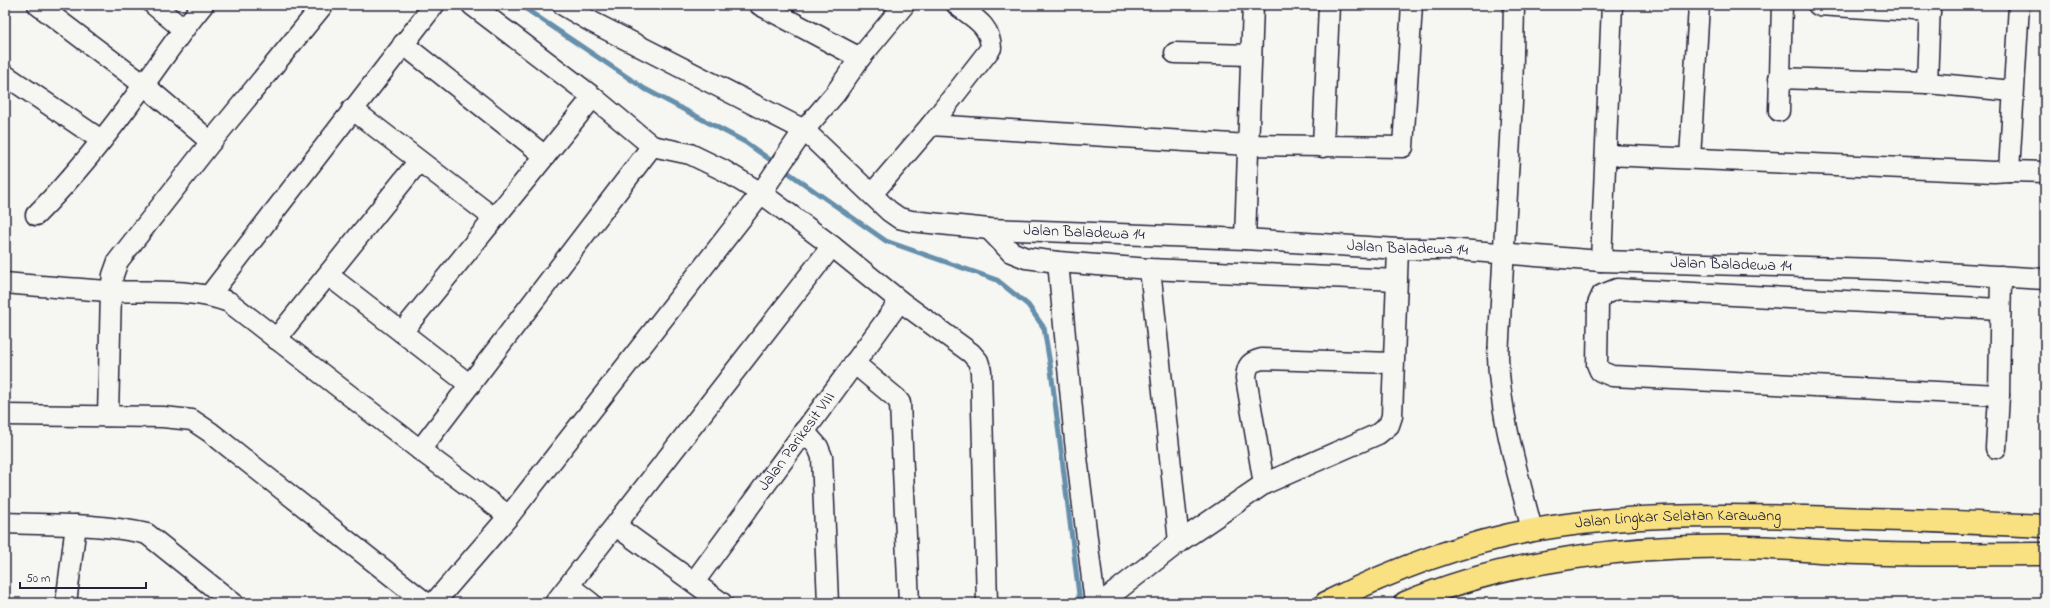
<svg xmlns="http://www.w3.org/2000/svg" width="2050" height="608" font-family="'Indie Flower',sans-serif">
<rect width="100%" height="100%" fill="#f6f6f2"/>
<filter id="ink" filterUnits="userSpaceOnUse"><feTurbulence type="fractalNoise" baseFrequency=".025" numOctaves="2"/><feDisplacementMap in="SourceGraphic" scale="8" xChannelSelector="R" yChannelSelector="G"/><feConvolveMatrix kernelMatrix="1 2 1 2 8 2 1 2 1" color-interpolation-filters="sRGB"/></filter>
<g filter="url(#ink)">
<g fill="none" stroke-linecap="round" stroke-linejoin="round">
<!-- stream -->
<g stroke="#668fab" stroke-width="5">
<polyline points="520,5 645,89 745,142 776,164"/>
<polyline points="783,169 886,241 997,280 1028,305 1044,328 1051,370 1080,603"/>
</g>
<!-- minor casing -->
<g stroke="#22223b" stroke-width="23">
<g id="minor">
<polyline points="38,5 144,85 211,142"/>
<polyline points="154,5 183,29"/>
<polyline points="472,5 593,97 652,146 690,154 723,170 761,193 832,246 900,301 971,353 978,361 981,371 987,603"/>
<path id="s1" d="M 563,5 L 592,22 L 804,130 L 889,211 L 899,218 L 911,221 L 989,229 L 1245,239 L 1398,249 L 1446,249 L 1601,261 L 1878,269 L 2045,279"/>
<polyline points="760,5 860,58"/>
<path d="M 1514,5 L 1512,102 L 1498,357 C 1500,416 1518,473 1532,530"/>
<polyline points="1818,5 1930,12"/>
<polyline points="403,44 545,156"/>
<polyline points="1175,53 1251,55"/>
<polyline points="5,75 101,140"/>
<polyline points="1779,78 1927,83 2013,91"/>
<polyline points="1927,83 1930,5"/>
<polyline points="352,109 494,218"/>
<polyline points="1779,111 1782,5"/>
<polyline points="931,125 1248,145 1403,147 1412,5"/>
<polyline points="1323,147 1329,5"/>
<polyline points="1607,155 1994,172 2009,171 2019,5"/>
<polyline points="1690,158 1699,5"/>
<polyline points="2009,171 2045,172"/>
<path d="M 872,194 L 931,125 L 991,48 C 990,25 974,18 957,5"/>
<path d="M 36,215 C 76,175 112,129 145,83 C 164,57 182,30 203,5"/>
<polyline points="989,229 1011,252 1026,258 1058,262 1150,269 1397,280"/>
<polyline points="1245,239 1253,5"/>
<polyline points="1601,261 1612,5"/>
<polyline points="1058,262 1075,441 1095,603"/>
<polyline points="1150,269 1179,542"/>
<polyline points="328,275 470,385"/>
<path d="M 5,283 C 40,286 76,289 111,291 C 150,293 193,288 229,302 L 420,450 L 509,516"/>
<polyline points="209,296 434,5"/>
<polyline points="402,332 593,97"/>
<polyline points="276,339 419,161"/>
<polyline points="854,363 896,398 900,403 909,603"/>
<polyline points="1999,395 1612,376 1600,371 1597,364 1598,304 1602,295 1617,289 2000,309"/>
<polyline points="5,415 163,417 192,420 210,432 426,603"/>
<polyline points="108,416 111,291 113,275 118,261 211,142 323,5"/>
<polyline points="804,431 818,447 822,457 828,603"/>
<polyline points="1996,448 1999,395 2001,276"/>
<polyline points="420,450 652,146"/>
<path d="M 1264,484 L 1246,378 C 1247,365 1250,362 1262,359 L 1393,363"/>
<path d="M 5,523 C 52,525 101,523 147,534 L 233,603"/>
<polyline points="616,526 722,603"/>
<path id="s2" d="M 694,582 L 900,301"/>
<polyline points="569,586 591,603"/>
<polyline points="66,603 76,525"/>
<polyline points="434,603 509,516 761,193 804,130 835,94 860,58 904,5"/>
<polyline points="555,603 832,246"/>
<polyline points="1101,603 1179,542 1264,484 1378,434 1389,425 1392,416 1398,249"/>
</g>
</g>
<!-- major casing -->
<g stroke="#22223b" stroke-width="25">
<g id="major">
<path id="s3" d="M 1326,603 C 1390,571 1463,543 1534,530 C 1624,514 1715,515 1806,517 C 1885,519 1965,522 2045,526"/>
<path d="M 1405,603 C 1508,559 1638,544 1749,547 C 1786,548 1823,552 1860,553 C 1921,556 1983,554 2045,554"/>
</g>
</g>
<!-- minor -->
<use href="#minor" stroke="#f6f6f2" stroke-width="20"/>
<!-- major -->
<use href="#major" stroke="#f9e181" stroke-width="22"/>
</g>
</g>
<g text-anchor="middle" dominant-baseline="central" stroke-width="3" stroke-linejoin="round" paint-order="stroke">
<!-- street labels -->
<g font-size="16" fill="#22223b" stroke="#f6f6f2">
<text stroke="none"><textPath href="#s1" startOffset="587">Jalan Baladewa 14</textPath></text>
<text stroke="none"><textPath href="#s1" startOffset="911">Jalan Baladewa 14</textPath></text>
<text stroke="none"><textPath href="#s1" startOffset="1235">Jalan Baladewa 14</textPath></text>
<text stroke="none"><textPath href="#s2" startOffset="174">Jalan Parikesit VIII</textPath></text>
<text stroke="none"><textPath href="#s3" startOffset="366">Jalan Lingkar Selatan Karawang</textPath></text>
</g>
</g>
<!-- margin -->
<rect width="2050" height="608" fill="none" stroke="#f6f6f2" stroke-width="20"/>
<rect x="10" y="10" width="2030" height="588" fill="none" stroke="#22223b" stroke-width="1.5" filter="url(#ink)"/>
<!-- scale -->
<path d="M20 582v6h126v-6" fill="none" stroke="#22223b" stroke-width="2"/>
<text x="26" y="582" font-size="12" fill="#22223b" stroke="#f6f6f2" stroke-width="3" paint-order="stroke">50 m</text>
</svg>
